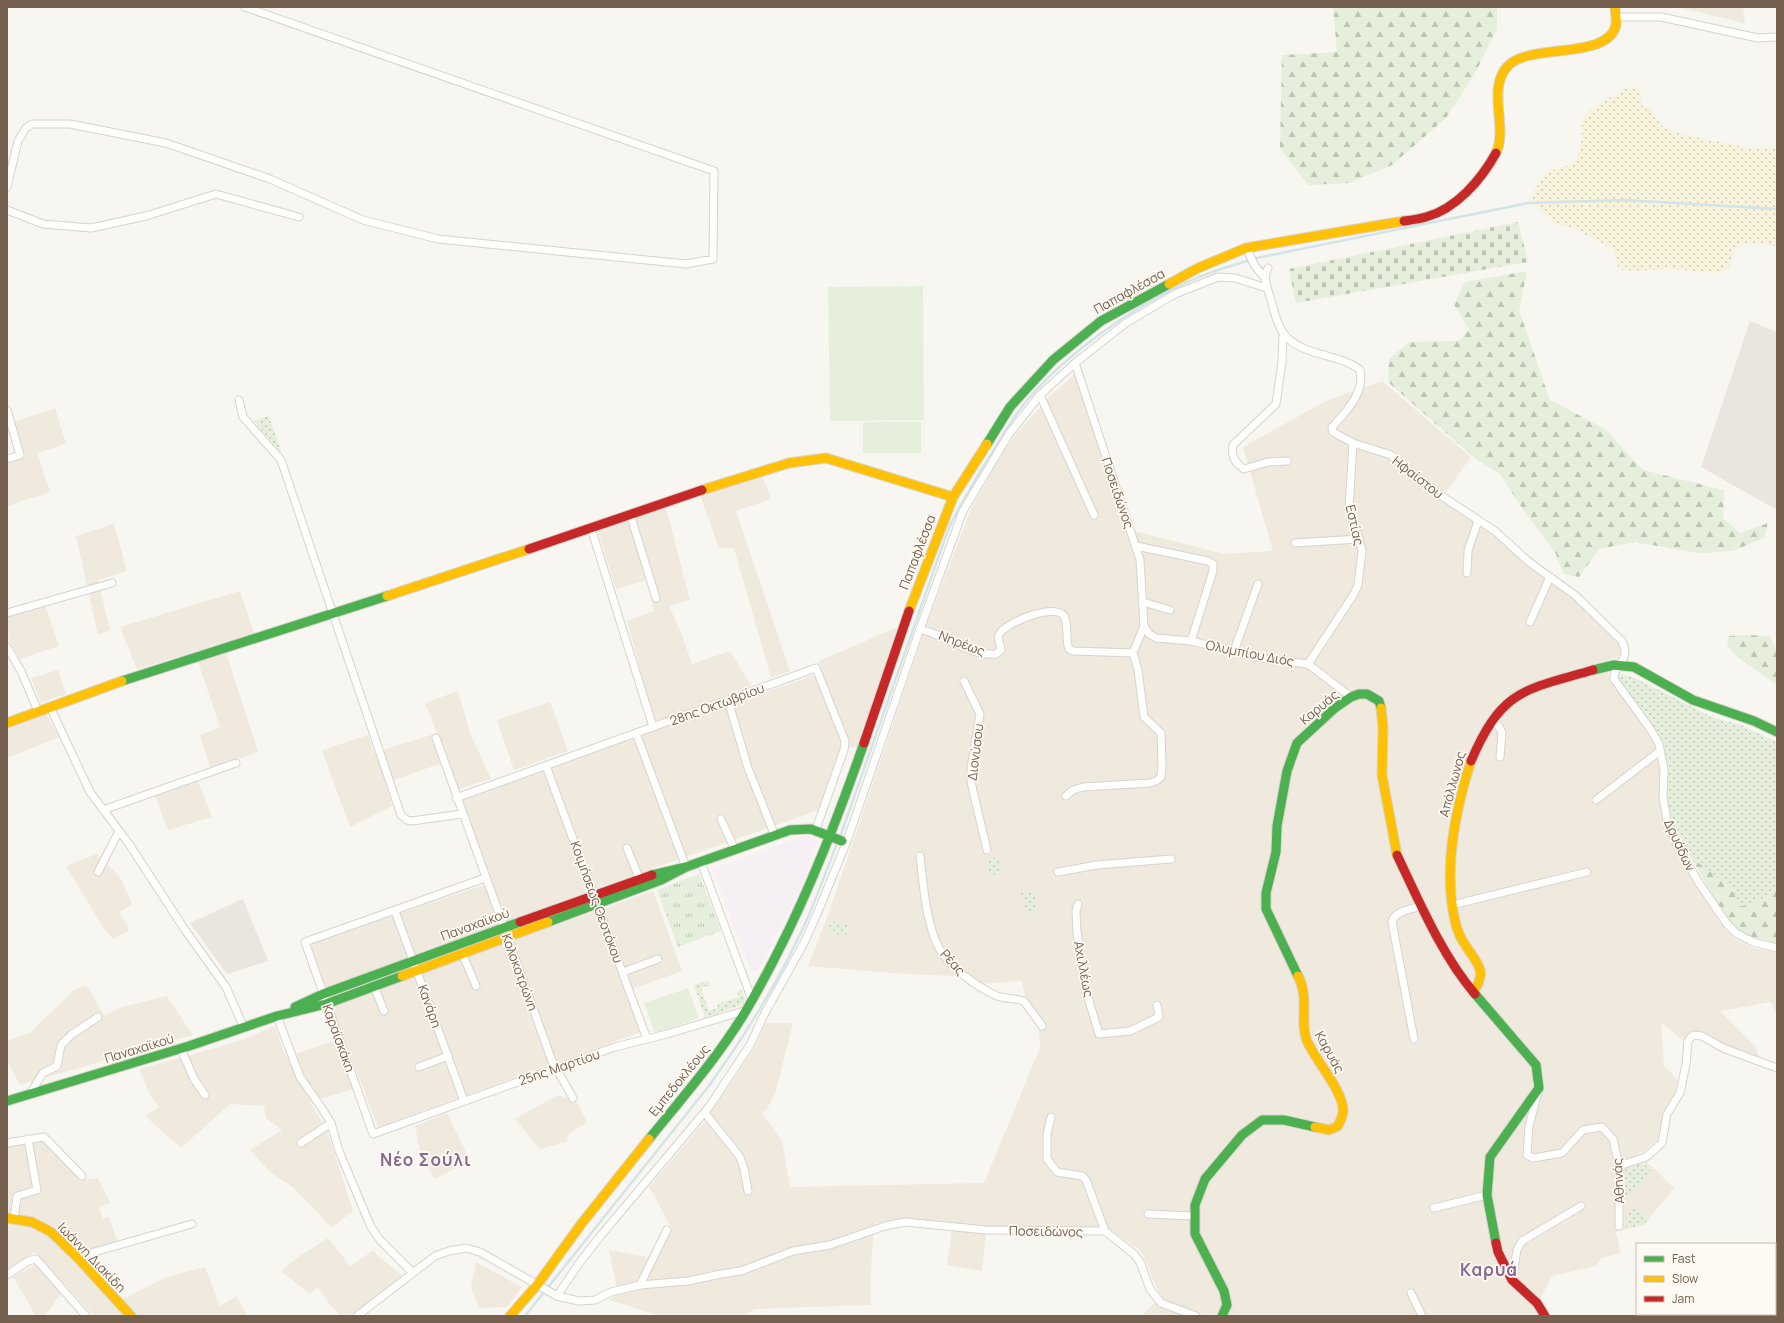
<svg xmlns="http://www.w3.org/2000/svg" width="1784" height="1323" font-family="Manrope,sans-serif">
<defs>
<pattern id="grass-dots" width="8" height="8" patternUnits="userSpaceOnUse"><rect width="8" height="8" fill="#e5efdc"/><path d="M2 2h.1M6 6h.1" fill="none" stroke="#bec5b5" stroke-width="1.8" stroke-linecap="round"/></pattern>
<pattern id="forest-firs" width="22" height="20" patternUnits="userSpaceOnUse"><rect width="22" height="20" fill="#e5efdc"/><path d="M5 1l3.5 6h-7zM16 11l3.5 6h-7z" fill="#bec5b5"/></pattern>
<pattern id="sand-dots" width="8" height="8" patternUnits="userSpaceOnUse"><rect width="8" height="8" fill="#f8f3dc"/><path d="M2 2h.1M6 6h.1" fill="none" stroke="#cdc8b5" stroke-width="1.8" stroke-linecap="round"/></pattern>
<pattern id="cemetery-stones" width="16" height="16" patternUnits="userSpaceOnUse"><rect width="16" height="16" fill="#e5efdc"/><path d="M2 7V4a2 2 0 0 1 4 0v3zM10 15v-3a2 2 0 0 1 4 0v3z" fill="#bec5b5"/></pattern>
<pattern id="park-tufts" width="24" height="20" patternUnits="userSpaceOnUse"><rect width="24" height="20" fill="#e5efdc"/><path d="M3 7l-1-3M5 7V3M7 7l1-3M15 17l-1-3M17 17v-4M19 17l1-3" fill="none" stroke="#bec5b5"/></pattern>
</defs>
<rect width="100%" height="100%" fill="#f8f6f0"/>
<!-- residential -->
<g fill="#f0e9de">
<polygon points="1679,7 1743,7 1745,23 1744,23"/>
<polygon points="1075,374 1128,532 1138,532 1224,554 1273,551 1243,447 1326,401 1382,381 1471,457 1440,500 1492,534 1530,566 1574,599 1618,643 1621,650 1621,655 1606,661 1608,673 1656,745 1661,762 1661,796 1675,849 1695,884 1726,930 1734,938 1752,948 1777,952 1777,1016 1771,1002 1720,1011 1756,1047 1759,1059 1691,1033 1683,1040 1661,1023 1664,1066 1678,1080 1674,1096 1664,1111 1658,1139 1643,1152 1638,1153 1674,1188 1644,1225 1616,1232 1621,1253 1602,1258 1596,1266 1552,1276 1536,1306 1542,1316 1142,1316 1160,1296 1141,1251 1105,1227 1005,1230 986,1233 982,1271 947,1265 953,1222 930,1220 874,1223 870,1286 871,1305 755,1309 743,1316 660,1316 609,1300 618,1294 609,1250 656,1259 671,1227 649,1187 705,1121 755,1047 766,1023 793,1023 776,1091 767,1109 762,1113 782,1141 790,1187 984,1183 1040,1048 1039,1029 1043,1025 1026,1001 1022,981 980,984 970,977 892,973 808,966 829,912 928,621 972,507 1003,451 1018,432 1050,396"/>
<polygon points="55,408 66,444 37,453 50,492 7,506 7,464 25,458 13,422"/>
<polygon points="763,477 771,499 736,511 790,671 771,678 734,548 719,548 700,495"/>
<polygon points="666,508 690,600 669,606 682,635 692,664 730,651 751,685 655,724 627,621 654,611 647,580 616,589 598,531"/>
<polygon points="114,524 127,571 98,580 110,630 98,635 76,536"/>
<polygon points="240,591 254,633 137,669 120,627"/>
<polygon points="45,605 59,646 20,659 10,643 7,632 7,617"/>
<polygon points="898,627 857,747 842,748 819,810 586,892 324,990 309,944 493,882 461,799 823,672 819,661"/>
<polygon points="226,652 258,752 210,768 200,735 220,727 198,662"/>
<polygon points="58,670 66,694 41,703 31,678"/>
<polygon points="458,691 470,733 491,779 458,789 448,761 385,783 392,806 350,827 322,750 368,735 374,753 437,733 425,703"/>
<polygon points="550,702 568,751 514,770 497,720"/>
<polygon points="46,714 59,737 7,758 7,730"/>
<polygon points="198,781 212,817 168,830 155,795"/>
<polygon points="97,854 120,877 132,904 120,912 129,930 113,939 103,927 66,866"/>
<polygon points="653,891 682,971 627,991 641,1032 378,1127 331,1005"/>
<polygon points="86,985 105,1016 119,1008 167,996 193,1035 20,1085 7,1060 7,1041 30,1033 74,990"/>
<polygon points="275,1026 286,1057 334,1041 354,1089 310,1102 327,1130 353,1211 332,1228 294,1188 270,1172 250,1150 282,1130 266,1118 264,1106 230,1104 181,1148 145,1116 159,1107 149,1093 139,1069 215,1048 244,1039"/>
<polygon points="558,1095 577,1102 587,1122 567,1136 568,1141 540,1149 515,1119"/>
<polygon points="447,1113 470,1161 434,1179 420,1150 415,1126"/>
<polygon points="44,1139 83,1180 98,1178 110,1203 99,1207 103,1219 109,1217 118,1243 83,1253 69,1240 38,1218 7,1213 7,1147"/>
<polygon points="7,1224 19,1224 31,1226 55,1238 113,1304 164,1278 205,1267 220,1306 236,1296 248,1316 94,1316 35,1252 7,1269"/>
<polygon points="328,1238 350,1266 373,1251 403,1277 353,1316 341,1316 329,1303 318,1287 310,1294 281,1271 297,1258"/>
<polygon points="476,1262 522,1287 507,1307 479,1308 471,1287"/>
<polygon points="37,1263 62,1292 45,1316 36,1316 13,1277"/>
</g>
<!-- industrial -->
<g fill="#eae5df">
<polygon points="1750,321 1777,332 1777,510 1701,467"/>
<polygon points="243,899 268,961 227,974 190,923"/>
</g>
<!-- education -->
<polygon fill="#f6eff4" points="805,835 818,840 799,892 758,971 751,971 712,869"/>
<!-- grass -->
<g fill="url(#grass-dots)">
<polygon points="269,416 282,454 254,421"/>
<path d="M 1617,672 L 1635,678 L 1712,717 L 1741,725 L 1777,742 L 1777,890 L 1750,906 L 1741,906 L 1729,887 L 1696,861 L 1694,862 C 1681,843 1669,825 1668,801 C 1666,782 1668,762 1661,744 C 1653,720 1635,700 1619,681 Z"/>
<polygon points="989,858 1001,858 1000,875 994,875 993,872 986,872"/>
<polygon points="1034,891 1038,910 1026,914 1021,892"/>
<polygon points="831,921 848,925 846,936 826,932"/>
<polygon points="708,980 710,985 701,988 709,1011 718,1008 717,1004 739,997 737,991 742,990 745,999 744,1004 705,1018 694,985"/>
<polygon points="1644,1163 1652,1172 1623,1201 1622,1171"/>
<polygon points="1634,1207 1649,1218 1644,1225 1626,1228 1625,1220"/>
</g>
<!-- forest -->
<g fill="url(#forest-firs)">
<polygon points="1333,7 1497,7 1497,29 1474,75 1446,118 1392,165 1350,183 1308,185 1280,148 1282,55 1337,52"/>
<polygon points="1527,271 1519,310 1550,400 1605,429 1643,470 1724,490 1723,518 1740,533 1768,523 1764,538 1733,551 1698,553 1634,542 1599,549 1579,577 1564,574 1555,552 1524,511 1500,474 1476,459 1388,382 1389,359 1409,342 1459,341 1469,329 1454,305 1464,282"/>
<polygon points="1745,635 1770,636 1777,651 1777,685 1736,656 1727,645 1729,636"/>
<polygon points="1696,861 1730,887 1741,906 1750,906 1777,890 1777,947 1746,938 1726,920 1694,862"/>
</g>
<!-- sand -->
<path fill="url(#sand-dots)" d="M 1623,87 L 1640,87 L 1642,106 L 1650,108 L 1662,126 L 1677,133 L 1749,148 L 1777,149 L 1777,246 L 1745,243 L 1734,252 L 1729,268 L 1717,273 L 1671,269 L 1633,271 L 1623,270 L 1618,267 L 1614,250 L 1575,229 L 1555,223 L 1529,199 L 1547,171 C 1575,165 1580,163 1582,133 C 1582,129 1581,122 1584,118 C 1592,105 1609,99 1621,91 Z"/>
<!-- cemetery -->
<polygon fill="url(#cemetery-stones)" points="1518,222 1528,262 1296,303 1289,269"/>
<!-- park -->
<polygon fill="url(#park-tufts)" points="699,874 721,931 678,947 657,890"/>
<!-- garden -->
<g fill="#e5efdc">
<polygon points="923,286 924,420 830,421 828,287"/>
<rect x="863" y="422" width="58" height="31"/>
<polygon points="688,988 699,1018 655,1033 644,1003"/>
</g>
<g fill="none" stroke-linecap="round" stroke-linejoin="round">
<!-- stream -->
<g stroke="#d2e4e8" stroke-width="2.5">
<path d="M 840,837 L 948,530 C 961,502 977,477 993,451 C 1004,433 1015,414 1029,398 C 1067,354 1126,312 1179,286 C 1205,273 1233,265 1261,257 L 1528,203 L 1624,200 L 1777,209"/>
<path d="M 525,1316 L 708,1087 C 747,1033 782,976 809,915 C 819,891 828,866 838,841"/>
</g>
<!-- street casing -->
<g stroke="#d7d3ce" stroke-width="9">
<g id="street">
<polyline points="1617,17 1661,17 1758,38 1777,37"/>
<polyline points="7,187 18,141 26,128 32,124 70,124 166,143 270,179 363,220 438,239 686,264 713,259 714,171 245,7"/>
<polyline points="7,210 43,224 91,228 146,216 216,194 299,217"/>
<polyline points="1246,248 1255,266 1265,278"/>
<path d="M 1268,268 C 1262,278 1268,289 1271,300 C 1274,310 1277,326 1284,334 C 1302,357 1339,353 1360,370 C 1365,393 1346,412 1332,427 L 1333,432 L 1353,443 L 1391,455 L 1434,491 L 1495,531 L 1529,562 L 1576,596 L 1622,641 C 1632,661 1613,663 1614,679 L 1651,730 L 1659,744 L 1664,770 L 1663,797 L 1667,820 L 1678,847 L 1699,883 L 1727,924 L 1736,933 L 1753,942 L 1777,948"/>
<path d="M 1283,334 L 1282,362 L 1276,404 L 1233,445 C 1231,456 1234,462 1244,469 L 1268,462 L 1287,461"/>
<polyline points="1040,395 1094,515"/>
<polyline points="239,400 243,417 281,460 401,815 407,820 412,821 462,814"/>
<polyline points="7,410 20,455 7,459"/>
<polyline points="630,514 656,598"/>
<polyline points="591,528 653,727"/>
<polyline points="1295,543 1359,539"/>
<polyline points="1136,546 1208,561 1213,564 1213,571 1191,641"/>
<polyline points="1467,573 1468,551 1478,521"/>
<polyline points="1143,602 1170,610"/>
<polyline points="7,613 112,583"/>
<polyline points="1530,622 1550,577"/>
<polyline points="1144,626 1149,634 1156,638 1191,641 1261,658 1308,664 1351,697"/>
<path d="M 920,629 C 945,635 968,656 996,654 L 1001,650 C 1001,646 997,639 999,635 C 1002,624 1055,602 1064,616 C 1069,625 1065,639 1069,649 L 1073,651 L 1133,653 L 1144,626 L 1140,560 L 1075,363"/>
<polyline points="7,647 21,671 38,711"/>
<polyline points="1234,651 1258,584"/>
<polyline points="1308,664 1354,594 1358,585 1362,551 1359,539 1349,508 1353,443"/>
<polyline points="964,681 980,714 971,768 971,782 987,850"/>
<polyline points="728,700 748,768 775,836"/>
<polyline points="50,707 90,792 129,844 185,930 226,987 244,1028"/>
<polyline points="1494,719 1502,732 1500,757"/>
<polyline points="636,733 686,867"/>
<polyline points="436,738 552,1061 573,1098"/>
<polyline points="546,766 647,1039"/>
<polyline points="1066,796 1073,790 1083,787 1150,783 1156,781 1161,777 1162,765 1161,733 1144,717 1138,670 1133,653"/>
<polyline points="456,798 816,668 845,741 844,750 816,829"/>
<polyline points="1596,800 1660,751"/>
<polyline points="103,810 236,763"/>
<polyline points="721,819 735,850"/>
<polyline points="627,848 640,880"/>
<path d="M 920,856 C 923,883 926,924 939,948 C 951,969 976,986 997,996 C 1006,999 1015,998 1024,1001 L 1042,1026"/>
<polyline points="701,862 752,1000"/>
<polyline points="98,872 119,831"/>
<polyline points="1058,872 1097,865 1171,859"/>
<polyline points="485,878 305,942 373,1134 615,1047 667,1034 747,1010"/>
<polyline points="1078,904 1076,911 1077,932 1081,962 1086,991 1099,1034 1130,1031 1159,1017 1157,1005"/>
<polyline points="1452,905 1587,872"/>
<polyline points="395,911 464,1101"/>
<polyline points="462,953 476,986"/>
<polyline points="623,972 658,959"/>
<polyline points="374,986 384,1011"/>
<polyline points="277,1016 300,1077 321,1107 331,1123 339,1151 371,1227 380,1240 413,1273"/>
<path d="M 1414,1039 L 1392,922 C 1394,911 1412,909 1421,906"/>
<polyline points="181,1049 194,1079 205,1095"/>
<polyline points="419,1067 448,1056"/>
<polyline points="1538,1092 1529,1126 1527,1155 1533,1158 1562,1153 1583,1130 1602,1127 1613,1139 1619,1166 1619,1226"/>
<polyline points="30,1094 43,1073 57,1066 61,1045 71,1035 98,1017"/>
<polyline points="705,1113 740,1157 744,1169 748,1191"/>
<polyline points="1051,1117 1047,1134 1047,1159 1057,1172 1082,1176 1086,1180 1105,1231"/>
<polyline points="7,1143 44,1137 82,1176"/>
<polyline points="301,1143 331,1123"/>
<polyline points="1619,1166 1646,1157 1662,1143 1667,1114 1680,1093 1686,1064 1688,1041 1691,1037 1694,1035 1702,1036 1723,1048 1777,1068"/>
<polyline points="1434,1208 1487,1195"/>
<polyline points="1148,1214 1194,1216"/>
<polyline points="14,1219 17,1196 37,1190 28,1139"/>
<polyline points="77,1257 192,1224"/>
<polyline points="7,1275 28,1261 36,1259 86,1316"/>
<polyline points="1512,1280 1517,1250 1522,1241 1581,1206"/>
<polyline points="640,1285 667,1230"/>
<polyline points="1411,1293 1422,1316"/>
<polyline points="557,1296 580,1262 602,1234 709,1107 750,1045 765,1013 804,943 817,914 847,841 920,629 963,511 1009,434 1040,395 1075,363 1126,323 1175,294 1218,277 1235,278 1267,288"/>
<polyline points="357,1316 435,1256 449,1251 466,1248 480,1252 557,1296 579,1301 595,1300 611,1292 640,1285 688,1281 721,1274 741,1271 793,1251 830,1245 885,1226 905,1222 986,1230 1105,1231 1134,1254 1140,1262 1150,1289 1161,1303 1196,1316"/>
</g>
</g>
<!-- fast casing -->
<g stroke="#d8d3cd" stroke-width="11">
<g id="fast">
<polyline points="987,444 1010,407 1053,360 1101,321 1169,284"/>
<polyline points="1593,670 1614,665 1634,667 1693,700 1754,721 1777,732"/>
<polyline points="122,681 387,596"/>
<polyline points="652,875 686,867 790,830 811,829 842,841"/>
<polyline points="548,922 661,880 686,867"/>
<polyline points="1298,976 1266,909 1266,893 1276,852 1277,826 1287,771 1297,743 1335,708 1351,697 1359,694 1367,694 1379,701 1381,708"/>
<polyline points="1475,994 1536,1065 1539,1088 1490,1157 1487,1195 1496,1243"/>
<polyline points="295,1007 323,994 520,922"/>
<polyline points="7,1101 189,1046 277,1016 326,1004 402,976"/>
<path d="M 649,1139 C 683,1097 719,1056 747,1009 C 796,925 832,835 864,743"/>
<polyline points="1222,1316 1227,1305 1224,1291 1195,1234 1195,1205 1205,1179 1242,1135 1262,1120 1284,1120 1315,1127"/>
</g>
</g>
<!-- slow casing -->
<g stroke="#d8d3cd" stroke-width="11">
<g id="slow">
<path d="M 1496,153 C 1508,128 1487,89 1507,67 C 1528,42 1608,61 1616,25 C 1617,20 1615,12 1615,7"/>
<polyline points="1169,284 1198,268 1246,248 1404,221"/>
<polyline points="702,490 789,463 826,458 953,497"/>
<polyline points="387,596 529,549"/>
<polyline points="909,611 953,497 987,444"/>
<polyline points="1381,708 1383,727 1382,775 1397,855"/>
<polyline points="7,723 122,681"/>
<path d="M 1471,761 C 1455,811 1443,868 1455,921 C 1457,930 1461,939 1466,946 C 1478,965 1488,971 1473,992"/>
<polyline points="402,976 548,922"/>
<path d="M 1298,976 C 1310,998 1299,1021 1307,1041 C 1315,1060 1345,1093 1343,1112 C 1343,1116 1340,1121 1338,1126 L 1329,1130 L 1315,1127"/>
<polyline points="7,1218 32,1222 51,1232 77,1257 131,1316"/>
<polyline points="510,1316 537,1285 582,1223 649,1139"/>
</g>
</g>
<!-- jam casing -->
<g stroke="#d8d3cd" stroke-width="11">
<g id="jam">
<path d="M 1404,221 C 1411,220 1419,219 1426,217 C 1456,209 1481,180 1496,153"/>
<polyline points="529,549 702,490"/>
<polyline points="864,743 909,611"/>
<path d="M 1471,761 C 1502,689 1524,690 1593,670"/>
<path d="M 1397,855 C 1419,901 1442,956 1475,994"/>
<polyline points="520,922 652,875"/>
<polyline points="1496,1243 1498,1252 1512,1280 1537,1303 1545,1316"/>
</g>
</g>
<!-- street -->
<use href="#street" stroke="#fefefd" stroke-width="7"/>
<!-- fast -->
<use href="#fast" stroke="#4caf50" stroke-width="9"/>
<!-- slow -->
<use href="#slow" stroke="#ffc107" stroke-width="9"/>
<!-- jam -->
<use href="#jam" stroke="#c62828" stroke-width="9"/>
</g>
<g text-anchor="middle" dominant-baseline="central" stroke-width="3.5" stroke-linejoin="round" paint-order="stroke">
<!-- street labels -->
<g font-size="13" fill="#766050" stroke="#fefaf3">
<text transform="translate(1129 291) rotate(-29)">Παπαφλέσσα</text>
<text transform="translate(1418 477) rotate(38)">Ηφαίστου</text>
<text transform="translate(1118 493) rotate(71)">Ποσειδώνος</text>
<text transform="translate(1355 525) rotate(77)">Εστίας</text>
<text transform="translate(917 552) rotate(-69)">Παπαφλέσσα</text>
<text transform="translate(962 643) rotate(21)">Νηρέως</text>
<text transform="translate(1250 653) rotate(11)">Ολυμπίου Διός</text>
<text transform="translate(717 704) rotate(-20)">28ης Οκτωβρίου</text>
<text transform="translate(1319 707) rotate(-40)">Καρυάς</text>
<text transform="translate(975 752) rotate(-83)">Διονύσου</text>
<text transform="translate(1452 784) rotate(-75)">Απόλλωνος</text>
<text transform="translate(1680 845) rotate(65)">Δρυάδων</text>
<text transform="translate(597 902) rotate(70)">Κοιμήσεως Θεοτόκου</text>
<text transform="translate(475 924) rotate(-20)">Παναχαϊκού</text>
<text transform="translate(953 962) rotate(48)">Ρέας</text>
<text transform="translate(1084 969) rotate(79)">Αχιλλέως</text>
<text transform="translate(520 972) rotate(70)">Κολοκοτρώνη</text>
<text transform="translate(430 1006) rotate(70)">Κανάρη</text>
<text transform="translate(339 1038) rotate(70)">Καραϊσκάκη</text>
<text transform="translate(139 1048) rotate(-17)">Παναχαϊκού</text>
<text transform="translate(1330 1052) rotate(61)">Καρυάς</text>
<text transform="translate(559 1067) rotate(-19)">25ης Μαρτίου</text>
<text transform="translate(679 1080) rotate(-51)">Εμπεδοκλέους</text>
<text transform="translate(1618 1181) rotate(-93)">Αθηνάς</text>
<text transform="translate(1046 1231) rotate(1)">Ποσειδώνος</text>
<text transform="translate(92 1257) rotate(46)">Ιωάννη Διακίδη</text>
</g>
<!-- district labels -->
<g font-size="17" font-weight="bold" letter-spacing="1" fill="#866991" stroke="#fefaf3">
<text x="426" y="1159">Νέο Σούλι</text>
<text x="1489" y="1269">Καρυά</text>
</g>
</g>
<!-- border -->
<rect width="1784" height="1323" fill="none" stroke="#766050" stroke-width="16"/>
<!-- legend -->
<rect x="1636" y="1243" width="140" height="72" fill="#fefaf3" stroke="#c8bcb2"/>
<rect x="1644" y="1256" width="20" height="6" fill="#4caf50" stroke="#c8bcb2"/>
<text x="1672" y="1263" font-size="12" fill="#766050">Fast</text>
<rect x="1644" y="1276" width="20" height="6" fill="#ffc107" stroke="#c8bcb2"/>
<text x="1672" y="1283" font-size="12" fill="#766050">Slow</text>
<rect x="1644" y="1296" width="20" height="6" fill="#c62828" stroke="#c8bcb2"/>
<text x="1672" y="1303" font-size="12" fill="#766050">Jam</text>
</svg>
